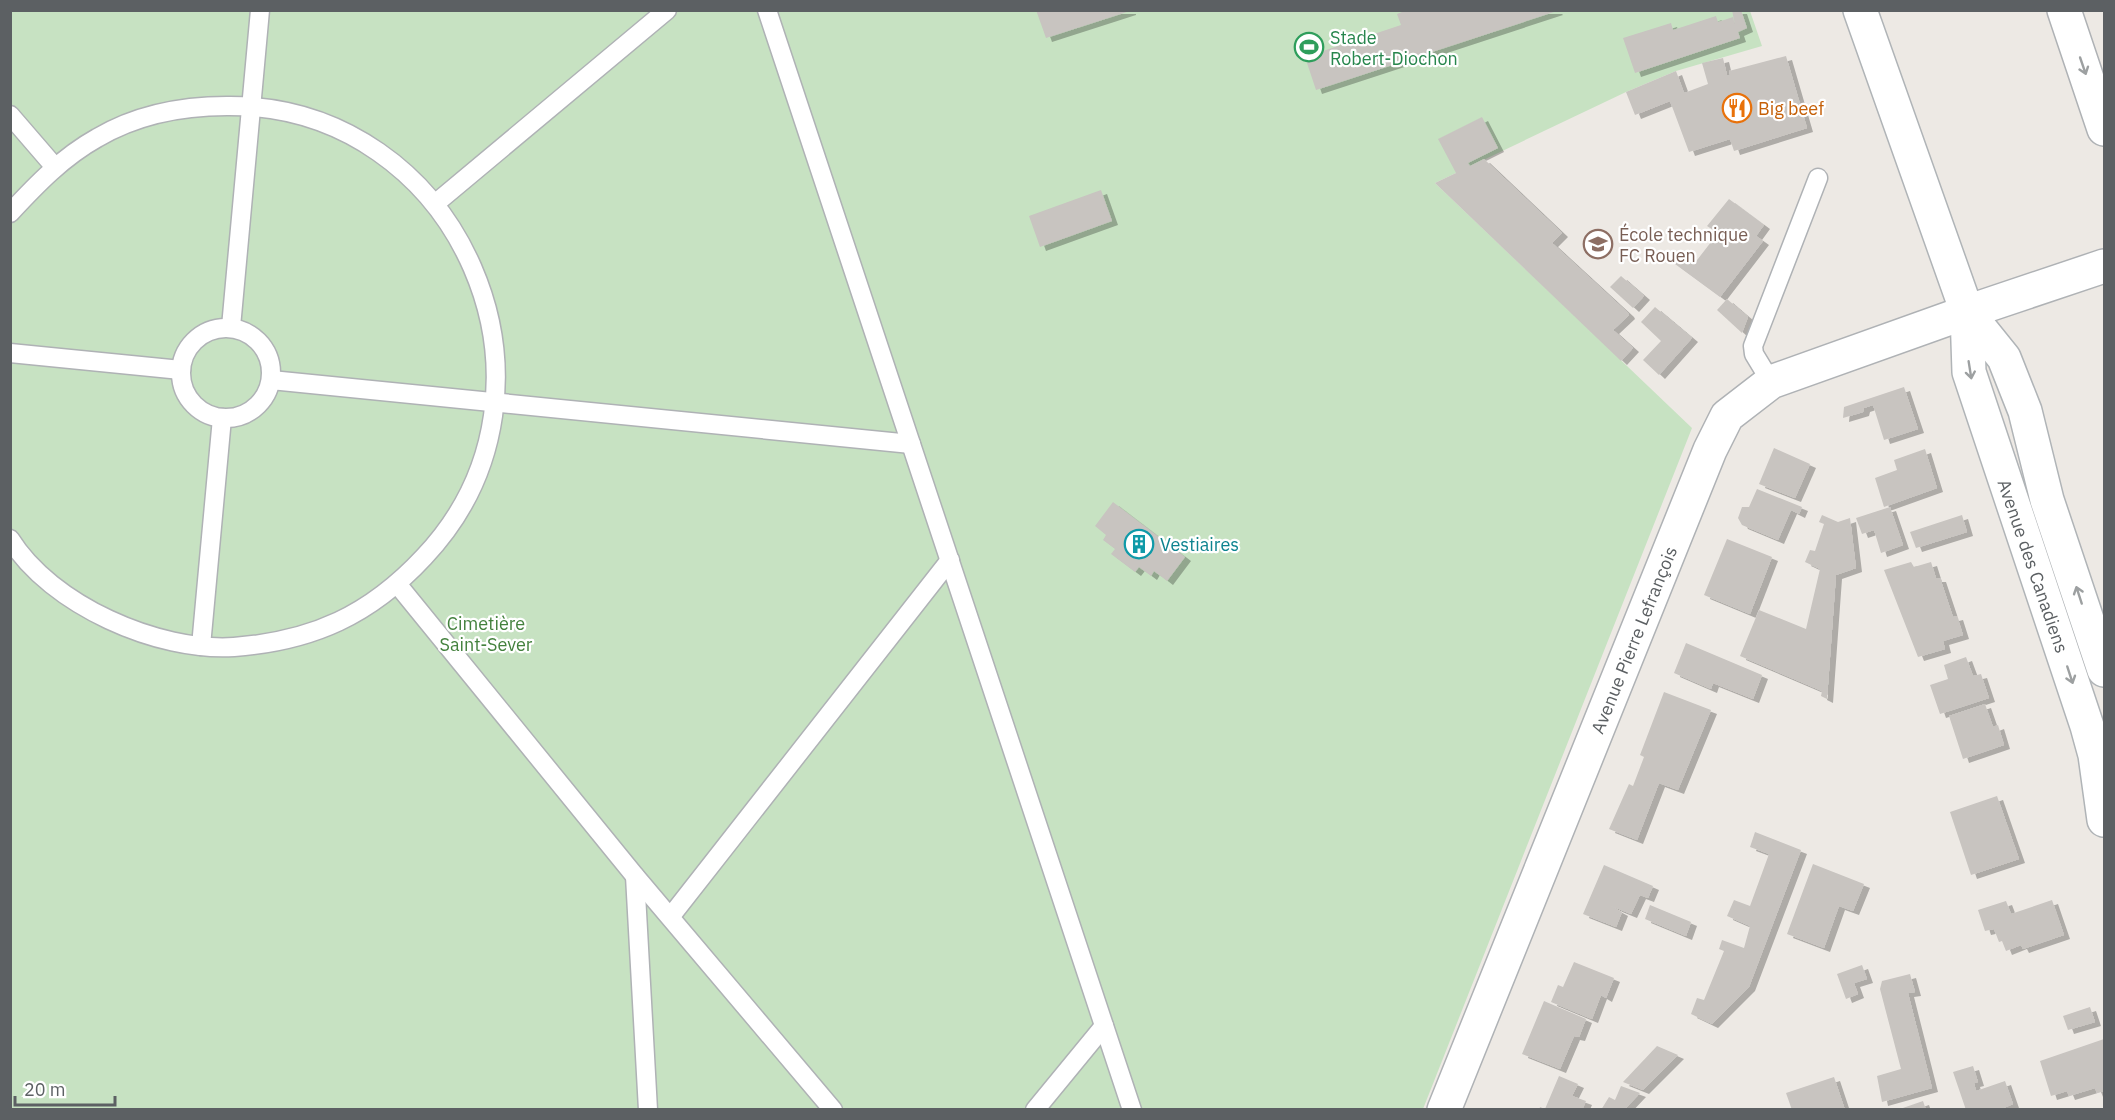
<svg xmlns="http://www.w3.org/2000/svg" width="2115" height="1120" font-family="'IBM Plex Sans',sans-serif">
<defs>
<filter id="shadow"><feDropShadow dx="6" dy="4" stdDeviation="0" flood-color="#0004"/></filter>
</defs>
<rect width="100%" height="100%" fill="#ede9e4"/>
<!-- green -->
<polygon fill="#c7e2c2" points="10,11 1750,11 1762,46 1676,71 1626,92 1435,183 1692,428 1423,1109 11,1109"/>
<!-- building -->
<g fill="#c8c4c0" filter="url(#shadow)">
<polygon points="1036,10 1130,10 1130,11 1046,38"/>
<polygon points="1407,10 1556,10 1557,11 1316,90 1305,57 1401,25 1397,14"/>
<polygon points="1732,10 1741,10 1747,28 1738,32 1740,38 1635,73 1623,38 1671,23 1673,30 1716,16 1718,22 1733,17 1735,25"/>
<polygon points="1786,56 1807,128 1734,151 1730,139 1689,152 1670,101 1635,115 1626,92 1676,71 1684,93 1708,84 1702,63 1723,58 1727,75 1730,75 1729,71"/>
<polygon points="1482,117 1498,148 1468,163 1470,166 1484,159 1562,233 1552,243 1628,313 1629,315 1613,330 1633,348 1621,361 1435,183 1456,173 1438,139"/>
<polygon points="1101,190 1112,221 1040,247 1029,216"/>
<polygon points="1729,199 1764,225 1756,236 1763,241 1720,297 1675,264 1682,255 1694,264 1718,233 1707,226"/>
<polygon points="1621,276 1644,296 1633,308 1610,287"/>
<polygon points="1727,299 1748,317 1742,333 1717,310"/>
<polygon points="1655,307 1692,338 1659,375 1643,360 1661,341 1641,322"/>
<polygon points="1904,387 1918,429 1884,440 1873,405 1864,408 1863,412 1843,418 1844,407"/>
<polygon points="1774,448 1810,464 1795,498 1759,484"/>
<polygon points="1925,449 1937,488 1884,507 1875,478 1897,470 1894,460"/>
<polygon points="1757,489 1802,507 1799,514 1791,510 1778,540 1742,525 1738,518 1742,507 1749,507"/>
<polygon points="1113,502 1185,557 1167,581 1154,571 1151,576 1139,567 1135,572 1111,554 1115,549 1103,540 1106,535 1095,526"/>
<polygon points="1890,507 1903,545 1881,553 1874,530 1862,534 1856,518"/>
<polygon points="1822,515 1838,522 1850,518 1856,568 1836,575 1827,699 1821,696 1822,691 1740,656 1759,610 1806,629 1820,569 1805,562 1810,550 1815,551 1824,524 1819,522"/>
<polygon points="1962,515 1967,532 1916,548 1910,532"/>
<polygon points="1727,539 1772,557 1750,614 1704,595"/>
<polygon points="1911,562 1914,567 1931,562 1936,578 1940,578 1953,617 1957,616 1963,635 1943,641 1945,649 1918,657 1884,570"/>
<polygon points="1686,643 1762,675 1753,699 1713,683 1711,689 1674,673"/>
<polygon points="1966,657 1973,676 1981,674 1989,698 1940,714 1930,685 1948,679 1944,665"/>
<polygon points="1664,692 1711,710 1678,790 1659,783 1637,840 1609,829 1629,784 1633,786 1644,757 1640,755"/>
<polygon points="1985,704 1993,727 1998,725 2004,745 1963,759 1949,716"/>
<polygon points="1997,796 2019,859 1971,875 1950,812"/>
<polygon points="1755,832 1801,850 1749,987 1712,1024 1691,1014 1697,998 1704,1000 1724,951 1719,949 1722,940 1744,948 1750,926 1727,916 1734,900 1750,906 1769,854 1750,847"/>
<polygon points="1813,864 1864,884 1853,911 1839,906 1824,948 1787,934"/>
<polygon points="1604,865 1653,886 1648,898 1640,895 1631,914 1609,905 1622,912 1616,927 1583,914"/>
<polygon points="2052,900 2064,935 2023,949 2021,945 2006,951 2002,941 1999,942 1994,929 1985,931 1978,910 2006,901 2011,914"/>
<polygon points="1650,905 1691,922 1686,936 1645,919"/>
<polygon points="1574,962 1614,978 1606,998 1601,995 1592,1019 1551,1002 1558,985 1563,987"/>
<polygon points="1862,965 1867,979 1854,983 1858,994 1846,999 1837,974"/>
<polygon points="1910,974 1915,992 1908,993 1932,1088 1882,1102 1877,1076 1901,1069 1880,989 1882,981"/>
<polygon points="1544,1001 1586,1019 1579,1037 1574,1036 1560,1069 1522,1054"/>
<polygon points="2090,1007 2095,1022 2068,1030 2063,1016"/>
<polygon points="2104,1039 2104,1091 2097,1093 2095,1088 2069,1096 2067,1091 2051,1096 2040,1061"/>
<polygon points="1657,1046 1678,1055 1643,1090 1623,1082"/>
<polygon points="1973,1066 1978,1082 1974,1083 1976,1091 2005,1081 2013,1104 1999,1110 1966,1110 1953,1072"/>
<polygon points="1559,1076 1578,1084 1572,1096 1586,1101 1582,1110 1539,1110 1540,1107 1545,1109"/>
<polygon points="1834,1077 1845,1110 1792,1110 1786,1093"/>
<polygon points="1621,1086 1640,1093 1624,1110 1601,1110 1609,1097 1615,1100"/>
<polygon points="1923,1101 1926,1110 1900,1110 1900,1109"/>
</g>
<g fill="none" stroke-linecap="round" stroke-linejoin="round">
<!-- service casing -->
<g stroke="#afb2b5" stroke-width="21">
<g id="service">
<polyline points="767,10 1132,1110"/>
<polyline points="10,115 54,166"/>
<polyline points="436,203 667,10"/>
<path d="M 10,213 C 37,184 63,157 97,138 C 136,115 183,106 227,106 C 460,104 583,389 424,557 C 370,615 313,641 234,647 C 158,652 51,605 10,539"/>
<polyline points="231,327 260,10"/>
<circle cx="226" cy="373" r="45"/>
<polyline points="10,353 181,370"/>
<polyline points="271,380 911,444"/>
<polyline points="1771,382 1754,354 1753,346 1818,178"/>
<polyline points="398,585 635,876 833,1110"/>
<polyline points="201,646 222,418"/>
<polyline points="635,876 648,1110"/>
<polyline points="671,916 950,560"/>
<polyline points="1035,1110 1104,1026"/>
</g>
</g>
<!-- minor casing -->
<g stroke="#afb2b5" stroke-width="36">
<g id="minor">
<polyline points="2064,10 2104,129"/>
<polyline points="1967,312 2104,266"/>
</g>
</g>
<!-- tertiary casing -->
<g stroke="#afb2b5" stroke-width="36">
<polyline id="tertiary" points="1444,1110 1710,450 1727,416 1771,382 1967,312"/>
</g>
<!-- secondary casing -->
<g stroke="#b0b4b7" stroke-width="36">
<g id="secondary">
<polyline points="1860,10 1967,312 1969,372 2087,726 2095,755 2104,820"/>
<polyline points="1967,312 2004,358 2025,411 2047,500 2104,670"/>
</g>
</g>
<!-- service -->
<use href="#service" stroke="#fff" stroke-width="18"/>
<!-- minor -->
<use href="#minor" stroke="#fff" stroke-width="33"/>
<!-- tertiary -->
<use href="#tertiary" stroke="#fff" stroke-width="33"/>
<!-- secondary -->
<use href="#secondary" stroke="#fff" stroke-width="33"/>
</g>
<!-- one-way arrows -->
<defs><path id="oneway-shaft" d="M-6 0H5M1.5-3L5.5 0L1.5 3" fill="none" stroke-width="1.6" stroke-linecap="round" stroke-linejoin="round" transform="scale(1.5)"/></defs>
<g stroke="#9da0a1">
<use href="#oneway-shaft" transform="translate(2083 66) rotate(71)"/>
<use href="#oneway-shaft" transform="translate(1970 370) rotate(81)"/>
<use href="#oneway-shaft" transform="translate(2079 595) rotate(-108)"/>
<use href="#oneway-shaft" transform="translate(2070 675) rotate(72)"/>
</g>
<!-- icons -->
<defs>
<g id="stadium-ring" transform="scale(1.5)"><circle r="9.5" fill="#fff" stroke="#2e9e5b" stroke-width="1.5"/><path d="M0-5a6.5 5 0 1 0 0 10a6.5 5 0 1 0 0-10ZM-3.5-1.8h7v3.6h-7Z" fill="#2e9e5b"/></g>
<g id="restaurant-ring" transform="scale(1.5)"><circle r="9.5" fill="#fff" stroke="#e8710a" stroke-width="1.5"/><path d="M-5-6h1v4h1v-4h1v4h1v-4h1v5L-1.5 .5V6h-2V.5L-5-1ZM5-6V6H3V1.5H1.5Q1.5-4 5-6Z" fill="#e8710a"/></g>
<g id="school-ring" transform="scale(1.5)"><circle r="9.5" fill="#fff" stroke="#8d6e63" stroke-width="1.5"/><path d="M0-5L7-2L0 1L-7-2ZM-4 1L0 2.5L4 1V4Q0 6-4 4Z" fill="#8d6e63"/></g>
<g id="building-ring" transform="scale(1.5)"><circle r="9.5" fill="#fff" stroke="#0f9aa8" stroke-width="1.5"/><path d="M-4-6H4V6H1V3H-1V6H-4ZM-2.5-4.3h1.7v1.8h-1.7ZM.8-4.3h1.7v1.8H.8ZM-2.5-1h1.7V.8h-1.7ZM.8-1h1.7V.8H.8Z" fill="#0f9aa8"/></g>
</defs>
<g fill-rule="evenodd">
<use href="#stadium-ring" x="1309" y="47"/>
<use href="#restaurant-ring" x="1737" y="108"/>
<use href="#school-ring" x="1598" y="244"/>
<use href="#building-ring" x="1139" y="544"/>
</g>
<g text-anchor="middle" dominant-baseline="central" stroke-width="4.5" stroke-linejoin="round" paint-order="stroke">
<!-- leisure labels -->
<g font-size="18" fill="#27864d" stroke="#fff" text-anchor="start">
<text x="1330" y="37">Stade<tspan x="1330" dy="21">Robert-Diochon</tspan></text>
</g>
<!-- food labels -->
<g font-size="18" fill="#c56008" stroke="#fff" text-anchor="start">
<text x="1758" y="108">Big beef</text>
</g>
<!-- education labels -->
<g font-size="18" fill="#785e54" stroke="#fff" text-anchor="start">
<text x="1619" y="234">École technique<tspan x="1619" dy="21">FC Rouen</tspan></text>
</g>
<!-- culture labels -->
<g font-size="18" fill="#0d838f" stroke="#fff" text-anchor="start">
<text x="1160" y="544">Vestiaires</text>
</g>
<!-- street labels -->
<g font-size="18" fill="#5c6063" stroke="#fff">
<text transform="translate(2033 566) rotate(71)">Avenue des Canadiens</text>
<text transform="translate(1634 640) rotate(-68)">Avenue Pierre Lefrançois</text>
</g>
<!-- park labels -->
<g font-size="18" fill="#43813d" stroke="#fff">
<text x="486" y="623">Cimetière<tspan x="486" dy="21">Saint-Sever</tspan></text>
</g>
</g>
<!-- border -->
<rect width="2115" height="1120" fill="none" stroke="#5c6063" stroke-width="24"/>
<!-- scale -->
<path d="M15 1096v9h100v-9" fill="none" stroke="#5c6063" stroke-width="3"/>
<text x="24" y="1096" font-size="18" fill="#5c6063" stroke="#ffffff" stroke-width="4.5" paint-order="stroke">20 m</text>
</svg>
